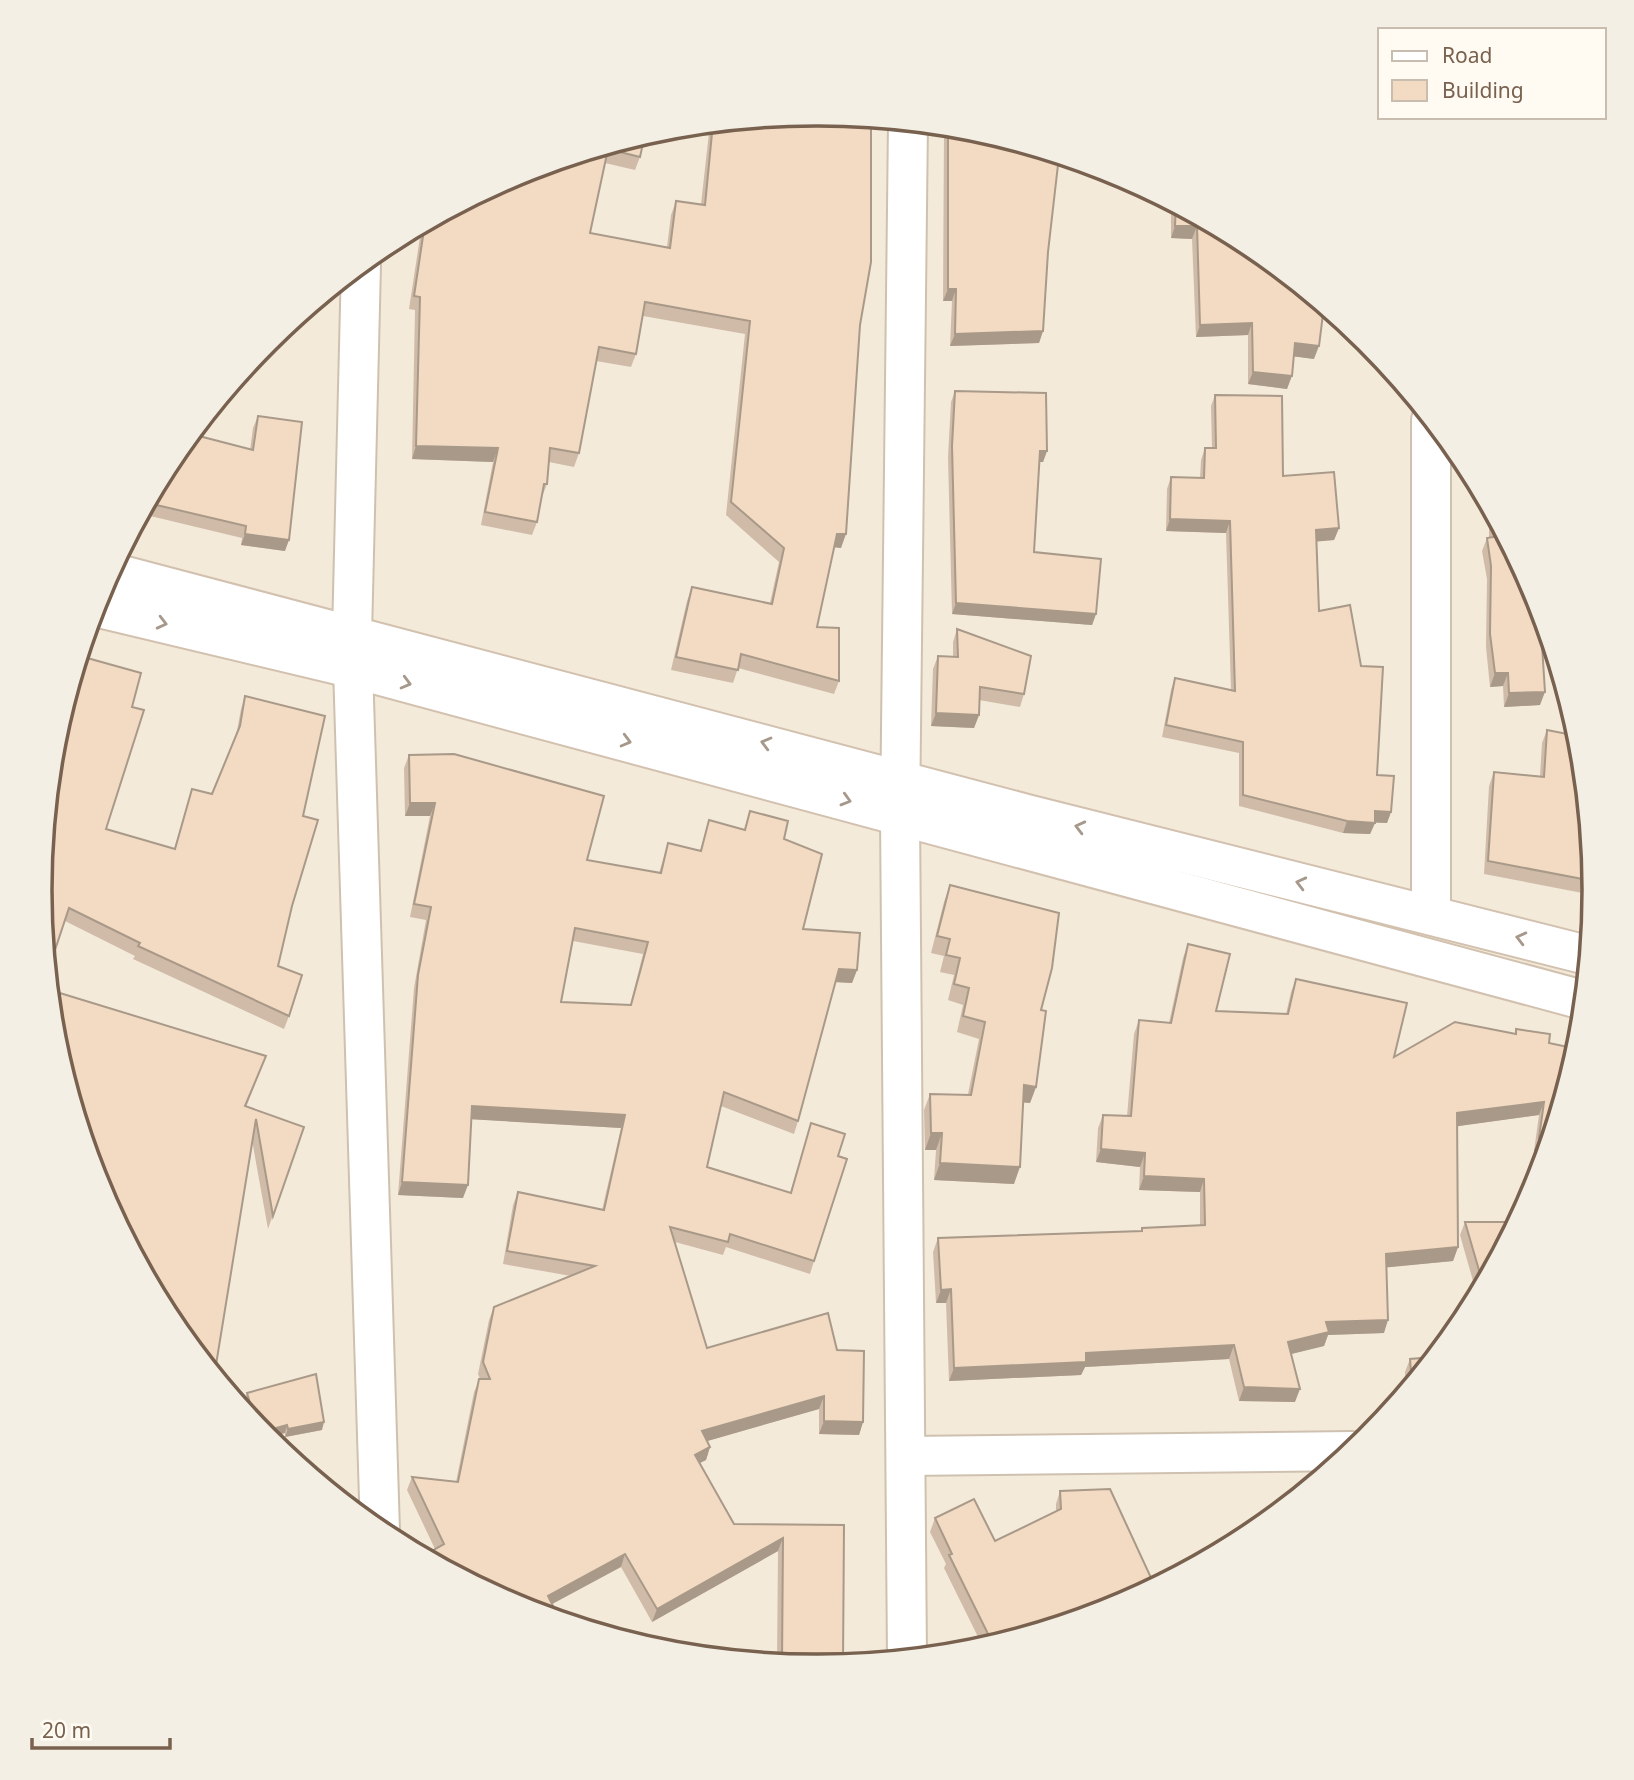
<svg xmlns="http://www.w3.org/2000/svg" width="1634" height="1780" font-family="'Noto Sans',sans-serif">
<rect width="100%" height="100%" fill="#fcf7eb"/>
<!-- residential -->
<circle fill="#f4eada" cx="818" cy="890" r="774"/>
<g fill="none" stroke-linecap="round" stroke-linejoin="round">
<!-- street casing -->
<g stroke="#cfc1b0" stroke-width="42">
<g id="street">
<polyline points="361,265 352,635 380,1531"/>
<polyline points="1431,420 1431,915"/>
<polyline points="906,1456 1352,1451"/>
<polyline points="907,1658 900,816 908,122"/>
</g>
</g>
<!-- secondary casing -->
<g stroke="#d2c1ae" stroke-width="42">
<g id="secondary">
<polyline points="111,572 1027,814 1587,955"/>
<polyline points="95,607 355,669 1583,1000"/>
</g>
</g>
<!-- street -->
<use href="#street" stroke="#fff" stroke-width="38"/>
<!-- secondary -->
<use href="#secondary" stroke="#fff" stroke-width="38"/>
</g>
<!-- wall -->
<g fill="#d0bba8" fill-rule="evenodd">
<polygon points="817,113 860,325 841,548 834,547 817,627 839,681 834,694 738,668 733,683 671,670 687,601 692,587 770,603 779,562 726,515 745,334 643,316 636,354 631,367 596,361 579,453 574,467 549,462 547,484 542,497 537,522 532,535 481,525 493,462 412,459 415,310 409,309 422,224 520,172 645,134 640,157 635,170 605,163 590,233 667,247 671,215 676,201 701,204 710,124"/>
<polygon points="946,126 969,128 1058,166 1048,252 1043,331 1039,343 950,346 952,301 943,301 944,131"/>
<polygon points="1171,203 1249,244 1314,359 1294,356 1287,389 1248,384 1248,335 1196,337 1192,239 1171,238"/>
<polygon points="955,391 1047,451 1043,462 1039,462 1034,552 1096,614 1092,625 952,614 948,457 951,402"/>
<polygon points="1215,395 1283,476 1339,528 1334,540 1317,541 1319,611 1391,812 1387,823 1375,823 1370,834 1343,833 1239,806 1239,753 1162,737 1171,690 1175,678 1231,690 1226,533 1166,531 1167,489 1171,477 1200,478 1201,460 1205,448 1212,448 1211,406"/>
<polygon points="258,416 285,551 241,545 242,538 142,514 171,458 250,450 253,428"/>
<polygon points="1489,507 1535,593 1549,639 1542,641 1540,705 1504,707 1503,686 1490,687 1486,647 1487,579 1482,551 1487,538 1489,538"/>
<polygon points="957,629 1024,694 1020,707 979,700 979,715 974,728 931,726 933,669 938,656 953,657 953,642"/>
<polygon points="245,696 303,816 292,906 278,966 289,1016 284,1029 133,959 135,956 65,921 132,707 106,829 174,849 192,789 212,794 236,736 241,709"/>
<polygon points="1547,730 1579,739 1594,890 1593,895 1484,874 1489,786 1494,772 1540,776 1542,743"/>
<path d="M 409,755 L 587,860 L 659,873 L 668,843 L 700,851 L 709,820 L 744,830 L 750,811 L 784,839 L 803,929 L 857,970 L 852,983 L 835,982 L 798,1121 L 794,1134 L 721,1106 L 707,1167 L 790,1193 L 811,1123 L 838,1156 L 814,1261 L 810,1274 L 726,1247 L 723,1255 L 675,1242 L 707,1348 L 837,1350 L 863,1422 L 859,1435 L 819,1434 L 819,1409 L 707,1441 L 710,1447 L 706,1460 L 699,1463 L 734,1524 L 844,1525 L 817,1667 L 777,1663 L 778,1551 L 652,1622 L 621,1567 L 435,1549 L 407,1490 L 412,1477 L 456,1482 L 474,1392 L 480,1379 L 478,1374 L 489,1320 L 494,1307 L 571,1276 L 503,1264 L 513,1205 L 518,1192 L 602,1210 L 621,1128 L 471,1119 L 463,1198 L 398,1195 L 414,988 L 426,920 L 410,917 L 430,816 L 405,816 L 404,768 ZM 573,941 L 643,954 L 630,1005 L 561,1002 Z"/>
<polygon points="950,885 1041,1010 1036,1087 1030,1103 1023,1102 1014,1184 934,1180 936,1150 925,1150 924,1110 930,1094 968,1094 979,1039 957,1032 963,1005 948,1000 954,975 940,972 944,956 931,953 944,902"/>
<polygon points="1188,944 1216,1011 1286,1014 1291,992 1296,979 1394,1057 1515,1033 1516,1029 1549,1043 1577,1049 1545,1153 1534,1151 1539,1115 1457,1126 1458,1247 1453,1261 1387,1267 1384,1333 1328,1335 1324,1346 1291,1354 1295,1402 1239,1401 1229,1359 1085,1367 1081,1375 949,1381 946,1303 936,1303 933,1252 938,1238 1141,1231 1142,1228 1200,1225 1200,1192 1139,1190 1140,1167 1096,1162 1098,1128 1103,1115 1127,1116 1134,1034 1139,1020 1169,1023 1183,958"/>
<polygon points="261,1069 246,1107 304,1127 268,1229 252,1140 214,1374 171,1321 99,1187"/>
<polygon points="1465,1222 1516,1222 1477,1295 1460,1235"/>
<polygon points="1434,1357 1406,1391 1405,1372 1410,1359"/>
<polygon points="247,1393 322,1430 285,1437 285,1433 266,1438 249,1417 245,1400"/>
<polygon points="1060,1491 1152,1580 1114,1608 983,1647 944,1568 946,1564 930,1532 935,1518 995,1541 1056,1511 1056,1504"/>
</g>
<!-- shaded-wall -->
<g fill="#a99988">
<polygon points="1059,156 1100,168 1055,166"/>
<polygon points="1175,226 1197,226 1192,239 1171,238"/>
<polygon points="948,289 956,289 952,301 943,301"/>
<polygon points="1252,323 1248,335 1196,337 1200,325"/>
<polygon points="1043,331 1039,343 950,346 955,334"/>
<polygon points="1295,343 1319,346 1314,359 1290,356"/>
<polygon points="1253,372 1292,376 1287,389 1248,384"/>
<polygon points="416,446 498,448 493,462 412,459"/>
<polygon points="1040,451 1047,451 1043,462 1036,462"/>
<polygon points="1170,519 1230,521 1226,533 1166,531"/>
<polygon points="1339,528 1334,540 1312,542 1316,530"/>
<polygon points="245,534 289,540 285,551 241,545"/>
<polygon points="837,534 846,534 841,548 832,547"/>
<polygon points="956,603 1096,614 1092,625 952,614"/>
<polygon points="1545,628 1549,639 1536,642 1541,629"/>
<polygon points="1495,673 1508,673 1503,686 1490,687"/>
<polygon points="1545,692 1540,705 1504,707 1509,693"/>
<polygon points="936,713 979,715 974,728 931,726"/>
<polygon points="410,803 435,803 430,816 405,816"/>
<polygon points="1375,811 1391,812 1387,823 1371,822"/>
<polygon points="1347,821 1375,823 1370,834 1343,833"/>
<polygon points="839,969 857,970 852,983 834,982"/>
<polygon points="1024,1085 1036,1087 1030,1103 1018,1102"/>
<polygon points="1544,1102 1539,1115 1452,1127 1457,1113"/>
<polygon points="472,1106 625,1115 621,1128 467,1119"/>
<polygon points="931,1133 942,1133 936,1150 925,1150"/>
<polygon points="1539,1138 1549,1140 1545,1153 1534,1151"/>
<polygon points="1101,1149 1145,1153 1140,1167 1096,1162"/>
<polygon points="940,1163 1020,1167 1014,1184 934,1180"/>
<polygon points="1144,1176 1204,1179 1200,1192 1139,1190"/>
<polygon points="402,1182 468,1185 463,1198 398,1195"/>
<polygon points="1458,1247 1453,1261 1381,1268 1386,1254"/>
<polygon points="951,1289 946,1303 936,1303 941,1290"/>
<polygon points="1388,1320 1384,1333 1328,1335 1324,1346 1283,1356 1288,1342 1326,1322"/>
<polygon points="1234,1345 1229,1359 1085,1367 1081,1375 949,1381 954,1368 1086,1353"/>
<polygon points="1244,1387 1300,1389 1295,1402 1239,1401"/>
<polygon points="824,1396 819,1409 697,1444 702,1431"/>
<polygon points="824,1421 863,1422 859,1435 819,1434"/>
<polygon points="324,1422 322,1430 285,1437 288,1429"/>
<polygon points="287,1425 285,1433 266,1438 262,1432"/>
<polygon points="710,1447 706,1460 690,1468 695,1455"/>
<polygon points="783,1538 778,1551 652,1622 657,1609"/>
<polygon points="625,1554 621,1567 543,1609 548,1596"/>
</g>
<!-- building -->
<g fill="#f2dac3" stroke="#a99988" stroke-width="2" fill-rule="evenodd">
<polygon points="817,113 871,119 871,262 860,325 846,534 837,534 817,627 839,628 839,681 741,654 738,670 676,657 692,587 772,604 784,548 731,502 750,321 645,302 636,354 599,347 579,453 550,448 547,484 544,484 537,522 485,512 498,448 416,446 420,297 414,296 425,223 520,172 645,134 640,157 608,149 590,233 670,248 676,201 705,205 713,123"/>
<polygon points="948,126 969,128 1059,156 1048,252 1043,331 955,334 956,289 948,289"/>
<polygon points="1176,205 1249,244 1324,306 1319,346 1295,343 1292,376 1253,372 1252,323 1200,325 1197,226 1175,226"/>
<polygon points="955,391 1046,393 1047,451 1040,451 1034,552 1101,559 1096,614 956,603 952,446"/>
<polygon points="1215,395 1282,396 1283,476 1334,472 1339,528 1316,530 1319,611 1350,605 1361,666 1383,667 1377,775 1394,776 1391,812 1375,811 1375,823 1347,821 1243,795 1243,742 1166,725 1175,678 1235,691 1230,521 1170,519 1171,477 1204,478 1205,448 1216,448"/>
<polygon points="258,416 302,422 289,540 245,534 246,526 148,503 171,458 191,434 253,450"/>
<polygon points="1494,517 1535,593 1545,628 1541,629 1545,692 1509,693 1508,673 1495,673 1490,634 1491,566 1487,538 1494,537"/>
<polygon points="957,629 1031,656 1024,694 980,687 979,715 936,713 938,656 958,657"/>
<polygon points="80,656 141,673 132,707 144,710 106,829 175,849 192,789 212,794 240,726 245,696 325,716 303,816 318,820 292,906 278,966 302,975 289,1016 138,946 140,943 69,908 48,971 40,890 55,738"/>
<polygon points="1547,730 1578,736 1579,739 1593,881 1488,861 1494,772 1544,777"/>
<path d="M 454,754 L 604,796 L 587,860 L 661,873 L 668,843 L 701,851 L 709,820 L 745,830 L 750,811 L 788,821 L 784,839 L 822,854 L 803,929 L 860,933 L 857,970 L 839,969 L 798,1121 L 724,1092 L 707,1167 L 791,1193 L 811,1123 L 845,1134 L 838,1156 L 847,1159 L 814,1261 L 730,1234 L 728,1242 L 670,1227 L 707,1348 L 828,1313 L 837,1350 L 864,1351 L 863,1422 L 824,1421 L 824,1396 L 702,1431 L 710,1447 L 695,1455 L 734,1524 L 844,1525 L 843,1664 L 817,1667 L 782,1663 L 783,1538 L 657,1609 L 625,1554 L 548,1596 L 560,1620 L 519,1607 L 423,1556 L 444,1544 L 412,1477 L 458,1482 L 479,1379 L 490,1379 L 483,1362 L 494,1307 L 595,1266 L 507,1251 L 518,1192 L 604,1210 L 625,1115 L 472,1106 L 468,1185 L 402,1182 L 418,975 L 431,907 L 414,904 L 435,803 L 410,803 L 409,755 ZM 575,928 L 648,942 L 631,1005 L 561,1002 Z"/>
<polygon points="950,885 1059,913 1052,968 1041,1010 1046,1011 1036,1087 1024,1085 1020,1167 940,1163 942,1133 931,1133 930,1094 971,1095 985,1022 963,1016 969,988 954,984 960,958 946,955 950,939 937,936"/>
<polygon points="1188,944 1230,954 1216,1011 1288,1014 1296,979 1407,1003 1394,1057 1455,1022 1516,1034 1516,1029 1550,1034 1549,1043 1577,1049 1549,1140 1539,1138 1544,1102 1457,1113 1458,1247 1386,1254 1388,1320 1326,1322 1329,1332 1288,1342 1300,1389 1244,1387 1234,1345 1086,1353 1086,1362 954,1368 951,1289 941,1290 938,1238 1142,1231 1142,1228 1205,1225 1204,1179 1144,1176 1145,1153 1101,1149 1103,1115 1131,1116 1139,1020 1171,1023"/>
<polygon points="50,990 266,1056 245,1106 304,1127 273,1216 256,1119 215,1371 212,1372 171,1321 99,1187 55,1041"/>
<polygon points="1465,1222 1516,1222 1483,1284"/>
<polygon points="1434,1357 1412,1384 1410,1359"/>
<polygon points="316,1374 324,1422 288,1429 287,1425 262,1432 257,1426 247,1393"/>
<polygon points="1110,1489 1152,1580 1201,1561 1114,1608 993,1644 949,1555 952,1554 935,1518 974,1499 995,1541 1061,1509 1060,1491"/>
</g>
<!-- one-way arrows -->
<defs><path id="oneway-chevron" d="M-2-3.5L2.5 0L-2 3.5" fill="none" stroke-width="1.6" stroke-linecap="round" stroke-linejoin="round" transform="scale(1.75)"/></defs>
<g stroke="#a7988c">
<use href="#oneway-chevron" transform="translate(162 623) rotate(14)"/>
<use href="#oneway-chevron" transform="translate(406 683) rotate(15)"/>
<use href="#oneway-chevron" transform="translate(626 741) rotate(15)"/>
<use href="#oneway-chevron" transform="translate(766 743) rotate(-165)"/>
<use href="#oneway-chevron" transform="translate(846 800) rotate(16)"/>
<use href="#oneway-chevron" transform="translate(1080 827) rotate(-166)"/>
<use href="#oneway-chevron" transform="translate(1301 883) rotate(-166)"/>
<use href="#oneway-chevron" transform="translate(1521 938) rotate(-166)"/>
</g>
<!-- crop -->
<path d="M0 0H1634V1780H0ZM816 126H818A764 764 0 0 1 1582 890V890A764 764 0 0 1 818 1654H816A764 764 0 0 1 52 890V890A764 764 0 0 1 816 126Z" fill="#f4efe5" fill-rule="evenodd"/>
<path fill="none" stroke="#78614e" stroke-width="3.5" d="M816 126H818A764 764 0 0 1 1582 890V890A764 764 0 0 1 818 1654H816A764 764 0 0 1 52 890V890A764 764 0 0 1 816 126Z"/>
<!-- legend -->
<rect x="1378" y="28" width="228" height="91" fill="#fffbf2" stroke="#c9bdb0" stroke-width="2"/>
<rect x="1392" y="51" width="35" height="10" fill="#ffffff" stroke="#c9bdb0" stroke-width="2"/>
<text x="1442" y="63" font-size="21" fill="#78614e">Road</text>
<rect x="1392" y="80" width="35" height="21" fill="#f2dac3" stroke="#c9bdb0" stroke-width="2"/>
<text x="1442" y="98" font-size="21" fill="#78614e">Building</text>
<!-- scale -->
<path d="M32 1738v10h138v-10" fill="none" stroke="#78614e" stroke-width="3.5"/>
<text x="42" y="1738" font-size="21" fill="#78614e" stroke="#fffbf2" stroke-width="5" paint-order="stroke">20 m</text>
</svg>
